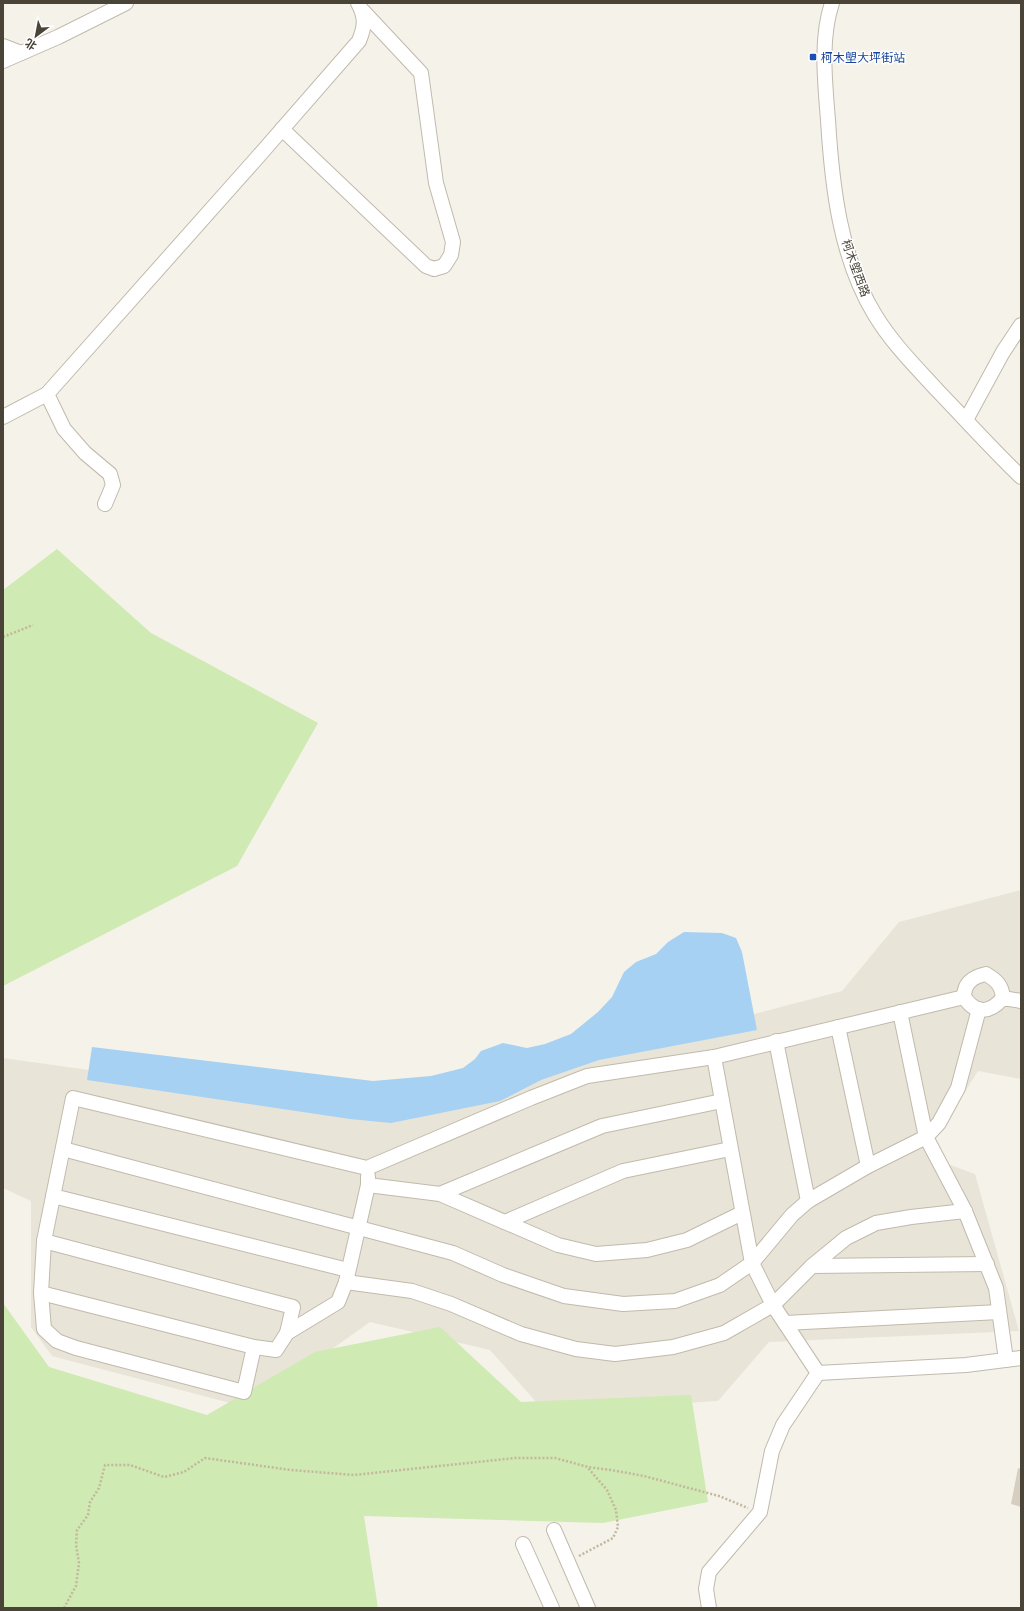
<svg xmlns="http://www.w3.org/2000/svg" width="1024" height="1611" font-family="Quicksand,'Noto Sans SC',sans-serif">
<rect width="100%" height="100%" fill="#f5f2ea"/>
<!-- residential -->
<polygon fill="#e9e4d8" points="1021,890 1021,1079 978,1071 936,1138 945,1163 975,1174 1019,1331 769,1342 718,1401 545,1412 490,1350 370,1322 249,1408 52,1356 31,1327 31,1201 3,1188 3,1058 384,1111 842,991 899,922"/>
<!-- green -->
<g fill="#cfeab2">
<polygon points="57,549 151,633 318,723 237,866 3,986 3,590"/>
<polygon points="3,1303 49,1367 207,1415 315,1352 440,1327 521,1402 691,1395 708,1502 603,1523 364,1516 378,1608 3,1608"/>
</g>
<!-- water -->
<polygon fill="#a6d1f3" points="684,932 722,933 736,938 742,952 757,1030 599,1060 541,1080 500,1101 391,1123 350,1119 87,1080 92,1047 373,1081 431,1076 463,1068 475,1059 481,1051 503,1043 527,1048 545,1044 571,1034 598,1012 612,997 624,972 636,962 656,954 668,942"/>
<!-- building -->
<polygon fill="#d7cebf" points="1018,1468 1021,1469 1021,1507 1011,1504"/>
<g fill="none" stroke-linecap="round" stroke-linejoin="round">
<!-- minor casing -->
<g stroke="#c1baac" stroke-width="16">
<g id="minor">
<path d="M 832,3 C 820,39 825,82 828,120 C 832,186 840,258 875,315 C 892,343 915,366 937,390 C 965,419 992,449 1021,477"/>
<polyline points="3,46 21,53"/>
<polyline points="3,61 58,37 126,3"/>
<polyline points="282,129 426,266 434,269 444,266 451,255 453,242 436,183 421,73 363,11"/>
<polyline points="47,394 64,429 85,453 110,474 113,485 105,504"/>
<path d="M 3,417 L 47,394 L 256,159 L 359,41 C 365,26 366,18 358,3"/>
<polyline points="966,420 1003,352 1021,325"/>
<path d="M 964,997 C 964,983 972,977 986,974 C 996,980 1002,985 1003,998"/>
<polyline points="900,1012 926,1137 965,1211 996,1288 1006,1360"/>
<polyline points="838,1027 868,1166"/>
<polyline points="776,1041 808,1201"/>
<polyline points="714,1057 752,1263 773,1305 818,1373 966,1365 1021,1358"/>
<polyline points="63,1149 453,1253 503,1275 564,1296 623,1304 675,1301 720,1285 752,1263 792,1215 808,1201 868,1166 926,1137 939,1123 958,1088 979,1009"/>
<polyline points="368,1185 440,1194 558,1245 596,1254 647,1250 687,1240 742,1213"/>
<polyline points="440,1194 602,1126 722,1101"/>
<polyline points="53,1196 348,1270"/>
<polyline points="505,1222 623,1171 730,1149"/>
<polyline points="44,1241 293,1307 287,1333"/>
<polyline points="812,1266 987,1264"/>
<polyline points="346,1282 412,1291 451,1304 521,1334 576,1349 615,1354 673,1347 724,1333 773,1305 812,1266 846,1238 876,1223 911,1217 965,1211"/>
<path d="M 41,1293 L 44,1329 L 57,1341 L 76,1348 L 244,1392 L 254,1347 L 41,1293 L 44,1241 L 73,1098 L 367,1168 L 531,1098 L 587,1076 L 714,1057 L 964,997 C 976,1015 990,1013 1003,998 L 1021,1001"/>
<polyline points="785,1323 999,1312"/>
<polyline points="254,1347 276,1350 287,1333 338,1302 346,1282 368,1185 368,1176"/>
<polyline points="554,1530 588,1608"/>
<polyline points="523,1544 552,1608"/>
<polyline points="709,1608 706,1589 709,1572 760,1512 772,1451 783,1425 818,1373"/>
</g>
</g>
<!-- path -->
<g stroke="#c3b79d" stroke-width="2.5" stroke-dasharray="2 2" stroke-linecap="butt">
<polyline points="3,637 33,625"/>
<polyline points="579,1556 613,1538 618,1527 616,1510 607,1490 588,1468"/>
<polyline points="64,1608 76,1586 79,1563 76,1545 77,1530 88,1515 90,1502 99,1488 105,1465 130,1465 164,1477 184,1472 205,1458 291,1470 354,1475 515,1458 555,1458 588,1467 611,1470 644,1476 719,1496 748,1508"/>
</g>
<!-- minor -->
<use href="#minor" stroke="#fff" stroke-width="14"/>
</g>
<!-- markers -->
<rect fill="#1a4fb4" stroke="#fff" stroke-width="1.5" x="809" y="53" width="8" height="8" rx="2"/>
<g text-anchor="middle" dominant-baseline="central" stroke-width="3" stroke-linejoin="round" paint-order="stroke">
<!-- transit labels -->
<g font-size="12" fill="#164399" stroke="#fff" text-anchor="start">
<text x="821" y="57">柯木塱大坪街站</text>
</g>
<!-- street labels -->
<g font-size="12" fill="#4a4338" stroke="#fff">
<text transform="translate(856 268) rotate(70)">柯木塱西路</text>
</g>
</g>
<!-- border -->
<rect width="1024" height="1611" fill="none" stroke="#4a4338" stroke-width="8"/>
<!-- north arrow -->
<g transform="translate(36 36) rotate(212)" stroke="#ffffff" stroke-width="3" paint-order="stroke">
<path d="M0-3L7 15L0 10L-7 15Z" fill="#4a4338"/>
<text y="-6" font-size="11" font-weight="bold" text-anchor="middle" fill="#4a4338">北</text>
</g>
</svg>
